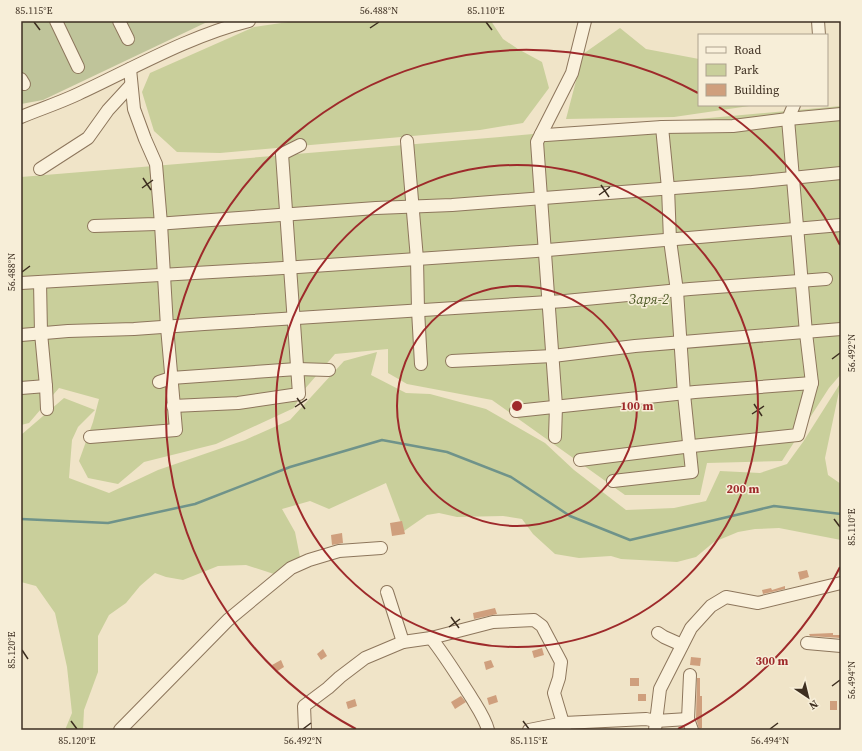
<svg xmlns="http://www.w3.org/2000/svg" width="862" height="751" font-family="'Source Serif 4',serif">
<rect width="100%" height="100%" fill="#f0e4c8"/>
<!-- green -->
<g fill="#c9cf9b">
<polygon points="295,21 491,21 503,39 518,49 542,62 549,88 523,123 480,130 220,153 177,152 154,131 142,92 150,73 254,27"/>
<polygon points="620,28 646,49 699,59 699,105 756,105 674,117 566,119 583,54"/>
<polygon points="841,106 841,374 829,388 782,461 707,463 700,495 625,495 492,400 407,384 388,373 388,349 335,354 303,391 294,408 216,444 144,462 118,484 88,478 79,461 93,422 99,399 59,388 29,423 21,425 21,177 500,137"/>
<polygon points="377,352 371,375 406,393 430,394 486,409 545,443 574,470 626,510 674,508 706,501 720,471 760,473 787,464 803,442 841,382 825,458 828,475 841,484 841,540 779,528 755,529 738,532 714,542 696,557 677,562 621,559 611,556 579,558 555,554 533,534 522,519 503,516 457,517 439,513 427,515 404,531 386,483 329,509 310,501 282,509 295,532 302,567 277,575 246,565 218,566 183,580 166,577 155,573 140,586 126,603 109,615 98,636 98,672 84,710 83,730 65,730 72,713 67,667 55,613 36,586 21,582 21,435 64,398 95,410 78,427 72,440 69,478 109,493 158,470 245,440 290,420 344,361"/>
</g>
<!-- cemetery -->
<polygon fill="#bfc49a" points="21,21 214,21 205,23 43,100 21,104"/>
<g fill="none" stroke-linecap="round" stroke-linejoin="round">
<!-- stream -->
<polyline stroke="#6f938a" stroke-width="2.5" points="21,519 108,523 195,504 290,467 382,440 447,452 511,477 570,516 630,540 774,506 841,514"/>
</g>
<!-- building -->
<g fill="#cf9f7d">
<polygon points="402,521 405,534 392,536 390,523"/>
<polygon points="342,533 343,543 332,545 331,535"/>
<polygon points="807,570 809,577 800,580 798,572"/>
<polygon points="785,586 785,589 763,594 762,590 771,588 772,590"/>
<polygon points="495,608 497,614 474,619 473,613"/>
<polygon points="833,633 833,635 841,635 841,638 810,636 809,634"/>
<polygon points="542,648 544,655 534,658 532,651"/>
<polygon points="323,649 327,656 321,660 317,654"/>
<polygon points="691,657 701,658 700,666 690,665"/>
<polygon points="281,660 284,667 276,672 272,665"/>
<polygon points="491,660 494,667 486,670 484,662"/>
<rect x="630" y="678" width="9" height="8"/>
<polygon points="697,678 700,678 700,696 702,696 702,728 699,729 696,718"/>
<rect x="638" y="694" width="8" height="7"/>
<polygon points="496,695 498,702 489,705 487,698"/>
<polygon points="461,696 466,702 455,709 451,702"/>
<polygon points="355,699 357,706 348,709 346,702"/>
<rect x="830" y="701" width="7" height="9"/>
</g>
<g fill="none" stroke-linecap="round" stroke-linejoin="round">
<!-- minor casing -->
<g stroke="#8d765c" stroke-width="14">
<g id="minor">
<polyline points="56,21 78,67"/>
<polyline points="119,21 128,39"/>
<polyline points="818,21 819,35"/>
<polyline points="21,79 24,84"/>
<path d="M 21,117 C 40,109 59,103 78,94 C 134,68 189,36 249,21"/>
<polyline points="541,134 546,135 662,127 733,126 788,119 841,114"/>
<polyline points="407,141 417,259 418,310 421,364"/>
<polyline points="40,169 88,138 108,110 131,85"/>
<polyline points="94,226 156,224 376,208 452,205 752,182 841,173"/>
<polyline points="40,282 41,333 46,386 47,409"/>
<polyline points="21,283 283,268 536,251 841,225"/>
<polyline points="21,335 68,331 134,329 204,324 565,301 690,289 826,279"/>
<polyline points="452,361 553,356 635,346 841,329"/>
<polyline points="159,382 171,378 297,369 329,370"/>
<polyline points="21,388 46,386"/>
<polyline points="173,406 238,403 299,394 282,154 300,145"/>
<polyline points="516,411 695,392 812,383"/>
<polyline points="90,437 176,430 167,327 161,224 156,164 145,139 134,109 130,69"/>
<polyline points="555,437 556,406 537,142 572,73 585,21"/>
<polyline points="580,460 692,446 798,435 812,383 806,333 788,119 794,105"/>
<polyline points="613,481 692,472 684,394 677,291 670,240 668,188 662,127"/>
<polyline points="387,592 403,642"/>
<polyline points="658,633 664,637 682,645"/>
<path d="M 431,638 C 446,657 458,677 471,697 C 477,707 485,718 488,730"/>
<polyline points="807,643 841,646"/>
<polyline points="688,719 690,675"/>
<polyline points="120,730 228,620 291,568 309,560 339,551 381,548"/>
<polyline points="305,730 304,706 328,688 340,677 365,658 403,642 431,638 493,622 534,620 542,626 561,662 559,678 554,693 565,730"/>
<polyline points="529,730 564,723 646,719 656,721 688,719 692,730"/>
<polyline points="655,730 660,689 691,628 711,606 726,597 758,603 841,583"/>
</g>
</g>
<!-- minor -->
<use href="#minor" stroke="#faf1dc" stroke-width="12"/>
</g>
<!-- ticks -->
<path fill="none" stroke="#3d2e20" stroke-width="1.5" d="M 34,22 L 40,30M 486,22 L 492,30M 370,28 L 379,22M 143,178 L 151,190M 601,185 L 609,197M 142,188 L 153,180M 599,195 L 610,187M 22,272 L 30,266M 832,359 L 840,353M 297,398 L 305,409M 754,404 L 762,416M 295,407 L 307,399M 752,414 L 764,406M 834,519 L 840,527M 451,617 L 459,628M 449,627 L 460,619M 22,650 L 28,659M 832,686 L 840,680M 71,721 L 77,729M 523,721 L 529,729M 303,729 L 311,723M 770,729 L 778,723"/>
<!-- distance rings -->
<g fill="none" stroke="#9e2a2b" stroke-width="2">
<circle cx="517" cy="406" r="120"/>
<circle cx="517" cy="406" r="241"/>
<path d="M840 567A361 361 0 0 1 678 729M356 729A361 361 0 1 1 698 93M719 107A361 361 0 0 1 840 245"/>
</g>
<g text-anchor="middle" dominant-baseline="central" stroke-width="3" stroke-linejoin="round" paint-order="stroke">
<!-- park labels -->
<g font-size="14" font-style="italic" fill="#4d5a26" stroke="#f7eed8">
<text x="649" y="299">Заря-2</text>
</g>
</g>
<circle cx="517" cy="406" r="6" fill="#9e2a2b" stroke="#f7eed8" stroke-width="2"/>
<g font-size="12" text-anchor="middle" font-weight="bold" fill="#9e2a2b" stroke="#f7eed8" stroke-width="3" stroke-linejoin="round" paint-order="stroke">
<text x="637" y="410">100 m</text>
<text x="743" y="493">200 m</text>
<text x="772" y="665">300 m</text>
</g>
<!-- border -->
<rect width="862" height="751" fill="none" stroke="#f7eed8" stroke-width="44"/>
<!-- legend -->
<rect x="698" y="34" width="130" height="72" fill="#f7eed8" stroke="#ada18e"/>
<rect x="706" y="47" width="20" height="6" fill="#faf1dc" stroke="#ada18e"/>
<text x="734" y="54" font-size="12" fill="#3d2e20">Road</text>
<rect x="706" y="64" width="20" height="12" fill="#c9cf9b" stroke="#ada18e"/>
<text x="734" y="74" font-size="12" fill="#3d2e20">Park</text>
<rect x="706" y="84" width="20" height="12" fill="#cf9f7d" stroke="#ada18e"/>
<text x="734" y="94" font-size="12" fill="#3d2e20">Building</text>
<!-- north arrow -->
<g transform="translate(808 697) rotate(145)" stroke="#f7eed8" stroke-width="3" paint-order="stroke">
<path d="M0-3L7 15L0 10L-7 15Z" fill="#3d2e20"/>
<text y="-6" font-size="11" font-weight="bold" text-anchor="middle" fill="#3d2e20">N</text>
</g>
<rect x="22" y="22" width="818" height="707" fill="none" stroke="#3d2e20" stroke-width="1.5"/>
<g font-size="10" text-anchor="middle" fill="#3d2e20">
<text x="34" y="14">85.115°E</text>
<text x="379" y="14">56.488°N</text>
<text x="486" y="14">85.110°E</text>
<text transform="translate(11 272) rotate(-90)" y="4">56.488°N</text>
<text transform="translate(851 353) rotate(-90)" y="4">56.492°N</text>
<text transform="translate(851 527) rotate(-90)" y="4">85.110°E</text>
<text transform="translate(11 650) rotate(-90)" y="4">85.120°E</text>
<text transform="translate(851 680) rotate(-90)" y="4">56.494°N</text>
<text x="77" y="744">85.120°E</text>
<text x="303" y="744">56.492°N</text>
<text x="529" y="744">85.115°E</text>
<text x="770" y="744">56.494°N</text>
</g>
</svg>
